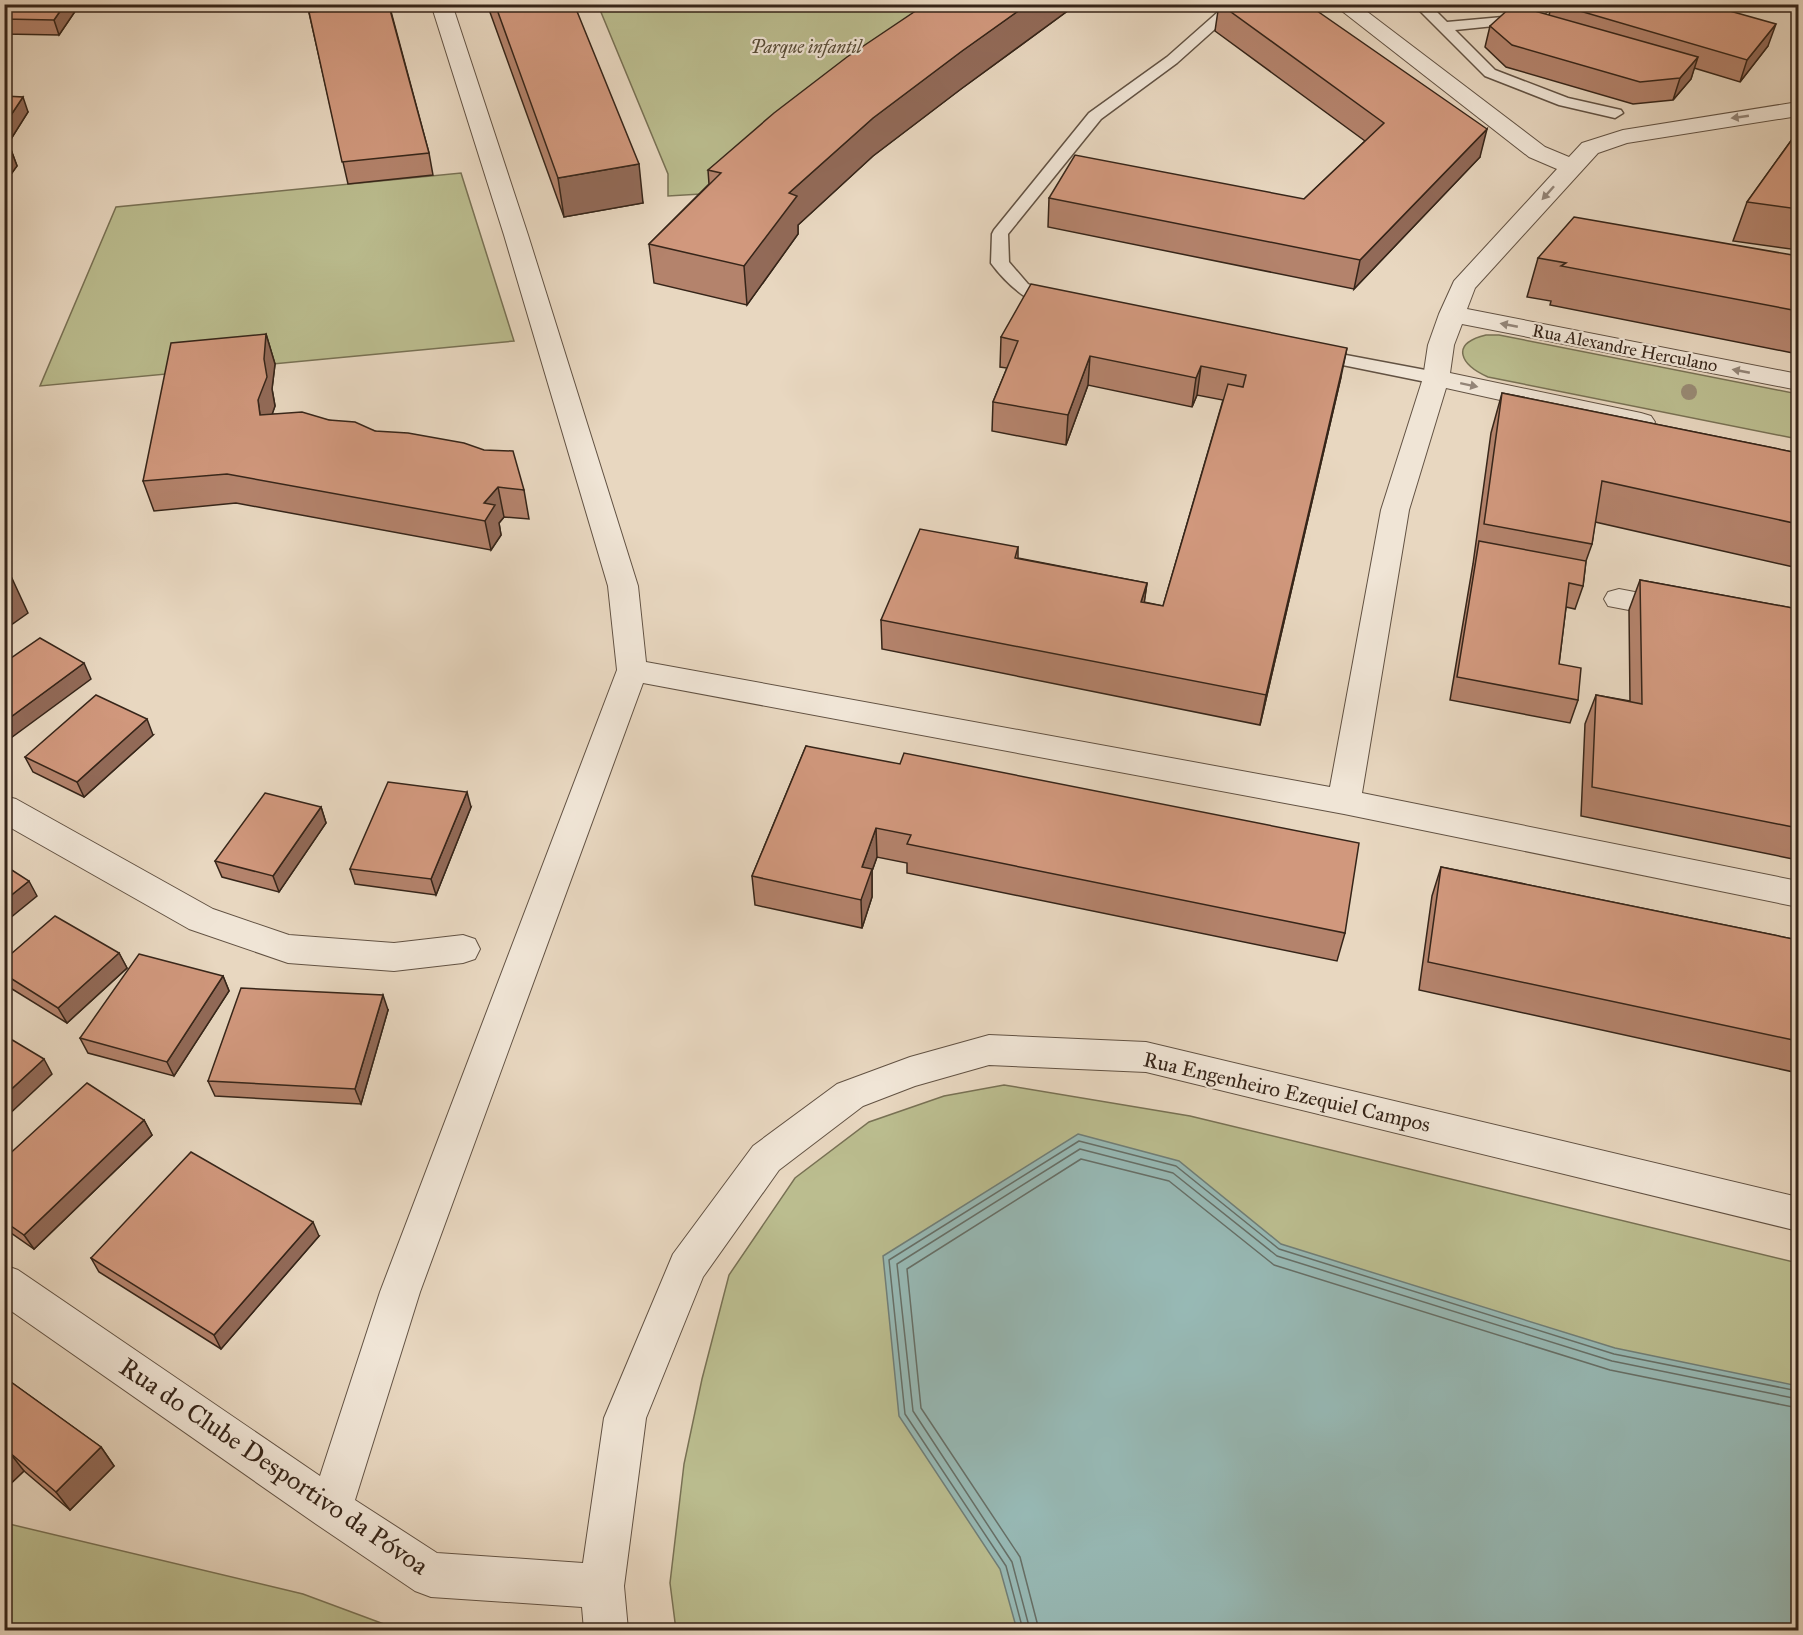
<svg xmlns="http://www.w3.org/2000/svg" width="1803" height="1635" font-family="'IM FELL Great Primer',serif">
<rect width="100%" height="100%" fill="#e8d7c0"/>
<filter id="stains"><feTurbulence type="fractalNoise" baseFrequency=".00333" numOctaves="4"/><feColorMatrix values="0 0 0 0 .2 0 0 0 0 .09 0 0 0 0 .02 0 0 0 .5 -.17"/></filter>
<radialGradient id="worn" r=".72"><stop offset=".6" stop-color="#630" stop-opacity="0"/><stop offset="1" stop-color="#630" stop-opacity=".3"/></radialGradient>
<!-- green -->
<g fill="#bbbd8f" stroke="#787154" stroke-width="1.5">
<polygon points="598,5 944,5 701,194 668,196 668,174"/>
<polygon points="461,173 514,341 40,386 116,207"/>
<path d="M 1486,335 L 1499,335 L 1798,394 L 1798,439 L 1488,377 C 1461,365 1449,344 1486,335 Z"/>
<polygon points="1004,1085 1190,1116 1798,1263 1798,1630 676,1630 670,1583 684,1464 702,1379 729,1275 795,1178 869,1122 944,1096"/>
<polygon points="5,1523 303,1594 400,1630 5,1630"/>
</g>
<!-- water -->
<polygon fill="#97b9b5" stroke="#707e77" stroke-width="1.5" points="1078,1134 1179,1161 1281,1244 1615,1348 1798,1386 1798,1630 1017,1630 1000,1569 899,1416 883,1256"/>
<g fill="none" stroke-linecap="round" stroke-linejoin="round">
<!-- shore -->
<g stroke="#666f67" stroke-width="1.5">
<polyline points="1023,1630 1006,1566 905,1414 889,1260 1079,1141 1176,1166 1279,1249 1614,1354 1798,1391"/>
<polyline points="1030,1630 1012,1562 913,1411 897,1264 1080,1149 1173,1173 1277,1256 1612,1361 1798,1399"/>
<polyline points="1039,1630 1020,1557 921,1408 907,1269 1081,1159 1169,1181 1274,1265 1610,1370 1798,1408"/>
</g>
<!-- service casing -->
<g stroke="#625243" stroke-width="3">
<g id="service">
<path d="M 1227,4 L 1243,4 L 1177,63 L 1101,119 L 1008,234 L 1009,262 L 1028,284 L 1061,299 L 1064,303 L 1061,307 C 1036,313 1004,281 991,263 L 992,234 L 994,230 L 1089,113 L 1167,57 Z"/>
<polygon points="1413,4 1429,4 1447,22 1525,15 1539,4 1556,4 1534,22 1455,30 1495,70 1568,98 1621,110 1623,113 1615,118 1559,105 1485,76"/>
<polygon points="1314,349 1436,372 1442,374 1445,378 1442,382 1436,384 1308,358 1305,354 1308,350"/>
</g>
</g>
<!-- minor casing -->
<g stroke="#625243" stroke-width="2">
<g id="minor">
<polygon points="431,4 452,4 528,235 638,586 646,662 1330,787 1381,510 1423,378 1428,345 1439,314 1454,281 1557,169 1529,157 1333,4 1357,4 1545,147 1569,157 1582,143 1623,130 1798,102 1798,116 1627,143 1598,153 1475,288 1467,309 1798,374 1798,390 1462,324 1454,345 1450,373 1641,413 1651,416 1655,422 1651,428 1641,431 1446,388 1409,510 1362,793 1798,881 1798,907 1344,814 643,683 420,1292 355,1500 437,1553 583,1563 604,1418 673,1254 753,1146 837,1084 910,1057 989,1035 1146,1042 1798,1197 1798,1231 1146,1072 989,1065 915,1086 863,1106 779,1170 703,1277 646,1418 624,1586 628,1630 584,1630 582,1607 431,1597 415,1591 316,1524 4,1306 4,1265 18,1270 320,1476 380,1292 617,670 608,586 504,235"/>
<polygon points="1619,589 1687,602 1691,609 1687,616 1676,619 1608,606 1604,599 1608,592"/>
<polygon points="4,796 16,799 213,909 289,935 394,943 463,935 475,939 480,949 475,959 463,963 394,971 288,963 189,929 4,824"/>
</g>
</g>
<!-- service -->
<use href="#service" fill="#f0e5d6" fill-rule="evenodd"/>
<!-- minor -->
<use href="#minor" fill="#f0e5d6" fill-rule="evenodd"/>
</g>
<!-- trees -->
<circle fill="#988a74" cx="1689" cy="392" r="8"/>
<!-- wall -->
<g fill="#b4836c" stroke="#362519" stroke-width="1.5">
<polygon points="4,4 87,4 85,7 78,7 59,35 4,34"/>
<polygon points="307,4 389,4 429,153 433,175 348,184"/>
<polygon points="487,4 574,4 643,203 564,217"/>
<polygon points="926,4 1077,4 961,89 873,156 798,225 798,234 747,305 654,283 649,244 709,184 708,170"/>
<polygon points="1219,4 1307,4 1480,157 1354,289 1048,227 1049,198 1304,199 1365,141 1215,31"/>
<polygon points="1552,4 1705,4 1768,46 1740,82 1694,68 1691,79 1673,100 1633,104 1506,67 1485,47 1490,26 1549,15"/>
<polygon points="4,96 28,112 11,139 7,139 17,166 4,184"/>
<polygon points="1798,131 1798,250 1733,241 1747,202"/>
<polygon points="1798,256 1798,354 1550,305 1551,301 1527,297 1538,258"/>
<polygon points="266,334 275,364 272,389 275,406 272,414 329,420 375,431 524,490 529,519 504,517 499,523 501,535 491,550 236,503 154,511 143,481"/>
<polygon points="1001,337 1341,377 1260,725 882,649 881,620 1018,547 1018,558 1147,583 1144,602 1163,606 1223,400 1197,395 1192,407 1088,385 1066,445 992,431 993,402 1007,368 1000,367"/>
<polygon points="1502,393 1798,453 1798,568 1595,522 1592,544 1586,561 1583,586 1575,609 1566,607 1559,664 1578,700 1570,723 1450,700 1473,564 1491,433"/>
<polygon points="1640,580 1798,609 1798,860 1581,816 1585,724 1596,695 1630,701 1629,610"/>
<polygon points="153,735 84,797 33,772 25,757"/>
<polygon points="806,746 1345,933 1337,961 907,873 907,863 877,857 872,871 872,897 862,928 755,905 752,876"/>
<polygon points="321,807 326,823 279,892 222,877 215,861"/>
<polygon points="471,807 436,895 355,884 350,869"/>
<polygon points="1441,867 1798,940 1798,1073 1419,990 1432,896"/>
<polygon points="119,953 127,968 67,1023 4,984 4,960"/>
<polygon points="223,976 229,991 174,1076 88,1053 80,1038"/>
<polygon points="388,1010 361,1104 215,1096 208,1081"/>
<polygon points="144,1120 152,1135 34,1249 4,1228 4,1159"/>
<polygon points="319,1236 221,1349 99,1272 91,1258"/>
<polygon points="4,1377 101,1447 114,1466 70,1510 24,1471 4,1490"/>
</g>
<!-- shaded-wall -->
<g fill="#926a58" stroke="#362519" stroke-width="1.5">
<polygon points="65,4 77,4 78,7 59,35 54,20"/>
<polygon points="1028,4 1077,4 961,89 873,156 798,225 798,234 747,305 744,266 789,193 873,118 962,51"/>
<polygon points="1776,24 1768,46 1740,82 1747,60"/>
<polygon points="1698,57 1691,79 1673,100 1680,78"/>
<polygon points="23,97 28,112 11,139 5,124"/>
<polygon points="1487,129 1480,157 1354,289 1360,260"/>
<polygon points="4,131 17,166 4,184"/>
<polygon points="639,164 643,203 564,217 558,178"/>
<polygon points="266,334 275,364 272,389 275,406 267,429 260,415 258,400"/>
<polygon points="1347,348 1341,377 1260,725 1266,695"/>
<polygon points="1090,356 1088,385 1066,445 1068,415"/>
<polygon points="1201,366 1197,395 1192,407 1196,378"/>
<polygon points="498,487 504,517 499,523 501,535 491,550 485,521 484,503"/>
<polygon points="10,574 28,613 4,630 4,577"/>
<polygon points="1147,583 1143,612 1141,602"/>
<polygon points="84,663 91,679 4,743 4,722"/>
<polygon points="147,719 153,735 84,797 77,782"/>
<polygon points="467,792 471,807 436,895 431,879"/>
<polygon points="321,807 326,823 279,892 273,876"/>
<polygon points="876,828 877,857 872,871 872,897 862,928 861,900 862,867"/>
<polygon points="29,881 37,896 4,923 4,901"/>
<polygon points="119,953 127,968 67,1023 58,1008"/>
<polygon points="223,976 229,991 174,1076 167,1062"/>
<polygon points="383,995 388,1010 361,1104 355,1089"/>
<polygon points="44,1059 52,1074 4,1119 4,1096"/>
<polygon points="144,1120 152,1135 34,1249 24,1235"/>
<polygon points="313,1222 319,1236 221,1349 214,1335"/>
<polygon points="101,1447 114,1466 70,1510 56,1492"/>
<polygon points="10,1453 24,1471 4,1490 4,1457"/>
</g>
<!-- building -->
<g fill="#d1987d" stroke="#362519" stroke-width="1.5">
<polygon points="4,4 65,4 54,20 4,19"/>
<polygon points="495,4 574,4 639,164 558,178"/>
<polygon points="926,4 1028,4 962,51 873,118 789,193 797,196 744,266 649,244 721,173 708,170 774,113 847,57"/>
<polygon points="1220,4 1307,4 1487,129 1360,260 1049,198 1075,155 1304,199 1384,123"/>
<polygon points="1556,4 1705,4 1776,24 1747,60"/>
<polygon points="1513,5 1698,57 1680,78 1640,82 1512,45 1490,26"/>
<polygon points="389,6 429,153 342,162 309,12"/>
<polygon points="4,96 23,97 5,124 4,124"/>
<polygon points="1798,131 1798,209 1747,202"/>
<polygon points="1574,217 1798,256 1798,311 1561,266 1566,263 1538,258"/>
<polygon points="1031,284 1347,348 1266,695 881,620 920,529 1018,547 1015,558 1147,583 1141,602 1163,606 1228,384 1243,387 1246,375 1201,366 1196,378 1090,356 1068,415 993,402 1018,341 1001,337"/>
<polygon points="266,334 264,359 267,377 258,400 260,415 302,412 329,420 355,422 375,431 408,433 464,443 484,450 513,451 524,490 498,487 484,503 495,505 485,521 227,474 143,481 171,343"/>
<polygon points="1502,393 1798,453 1798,524 1602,481 1592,544 1484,524"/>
<polygon points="1479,541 1586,561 1583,586 1569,583 1559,664 1581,668 1578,700 1457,677"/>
<polygon points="4,571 10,574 4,577"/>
<polygon points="1640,580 1798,609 1798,828 1592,787 1596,695 1642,704"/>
<polygon points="40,638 84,663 4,722 4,663"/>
<polygon points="96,695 147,719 77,782 25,757"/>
<polygon points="806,746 900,764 904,753 1359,843 1345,933 907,844 911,835 876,828 862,867 872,869 861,900 752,876"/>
<polygon points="388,782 467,792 431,879 350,869"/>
<polygon points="265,793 321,807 273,876 215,861"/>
<polygon points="4,865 29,881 4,901"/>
<polygon points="1441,867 1798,940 1798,1041 1428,962"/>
<polygon points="55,916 119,953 58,1008 4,974 4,960"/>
<polygon points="139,954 223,976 167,1062 80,1038"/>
<polygon points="241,988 383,995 355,1089 208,1081"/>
<polygon points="4,1035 44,1059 4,1096"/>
<polygon points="87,1083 144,1120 24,1235 4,1221 4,1159"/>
<polygon points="191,1152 313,1222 214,1335 91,1258"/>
<polygon points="4,1377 101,1447 56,1492 10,1453 4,1457"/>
</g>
<!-- one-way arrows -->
<defs><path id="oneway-solid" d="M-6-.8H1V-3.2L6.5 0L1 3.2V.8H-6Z" transform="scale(1.5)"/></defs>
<g fill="#938578">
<use href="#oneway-solid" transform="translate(1740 117) rotate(172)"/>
<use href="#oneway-solid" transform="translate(1548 193) rotate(132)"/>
<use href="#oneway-solid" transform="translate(1509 325) rotate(-169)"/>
<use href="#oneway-solid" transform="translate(1741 371) rotate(-169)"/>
<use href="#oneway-solid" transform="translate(1469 385) rotate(12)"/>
</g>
<g text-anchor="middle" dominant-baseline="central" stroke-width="4.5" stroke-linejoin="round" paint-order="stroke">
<!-- far-park labels -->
<g font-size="18" font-style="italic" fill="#574b36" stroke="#f0e5d6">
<text x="806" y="47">Parque infantil</text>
</g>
<!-- far-street labels -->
<g font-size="18" fill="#362519" stroke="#f0e5d6">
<text transform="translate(1625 348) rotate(11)">Rua Alexandre Herculano</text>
</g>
<!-- street labels -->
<g font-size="21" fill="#362519" stroke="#f0e5d6">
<text transform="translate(1287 1092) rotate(13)">Rua Engenheiro Ezequiel Campos</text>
</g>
<!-- near-street labels -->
<g font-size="26" fill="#362519" stroke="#f0e5d6">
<text transform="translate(274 1466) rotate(34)">Rua do Clube Desportivo da Póvoa</text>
</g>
</g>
<!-- margin -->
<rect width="1803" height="1635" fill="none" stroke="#e8d7c0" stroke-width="24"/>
<rect x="6" y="6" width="1791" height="1623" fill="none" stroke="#362519" stroke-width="3"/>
<rect x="12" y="12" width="1779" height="1611" fill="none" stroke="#362519" stroke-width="1.5"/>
<rect width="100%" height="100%" filter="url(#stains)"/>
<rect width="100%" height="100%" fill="url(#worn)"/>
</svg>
